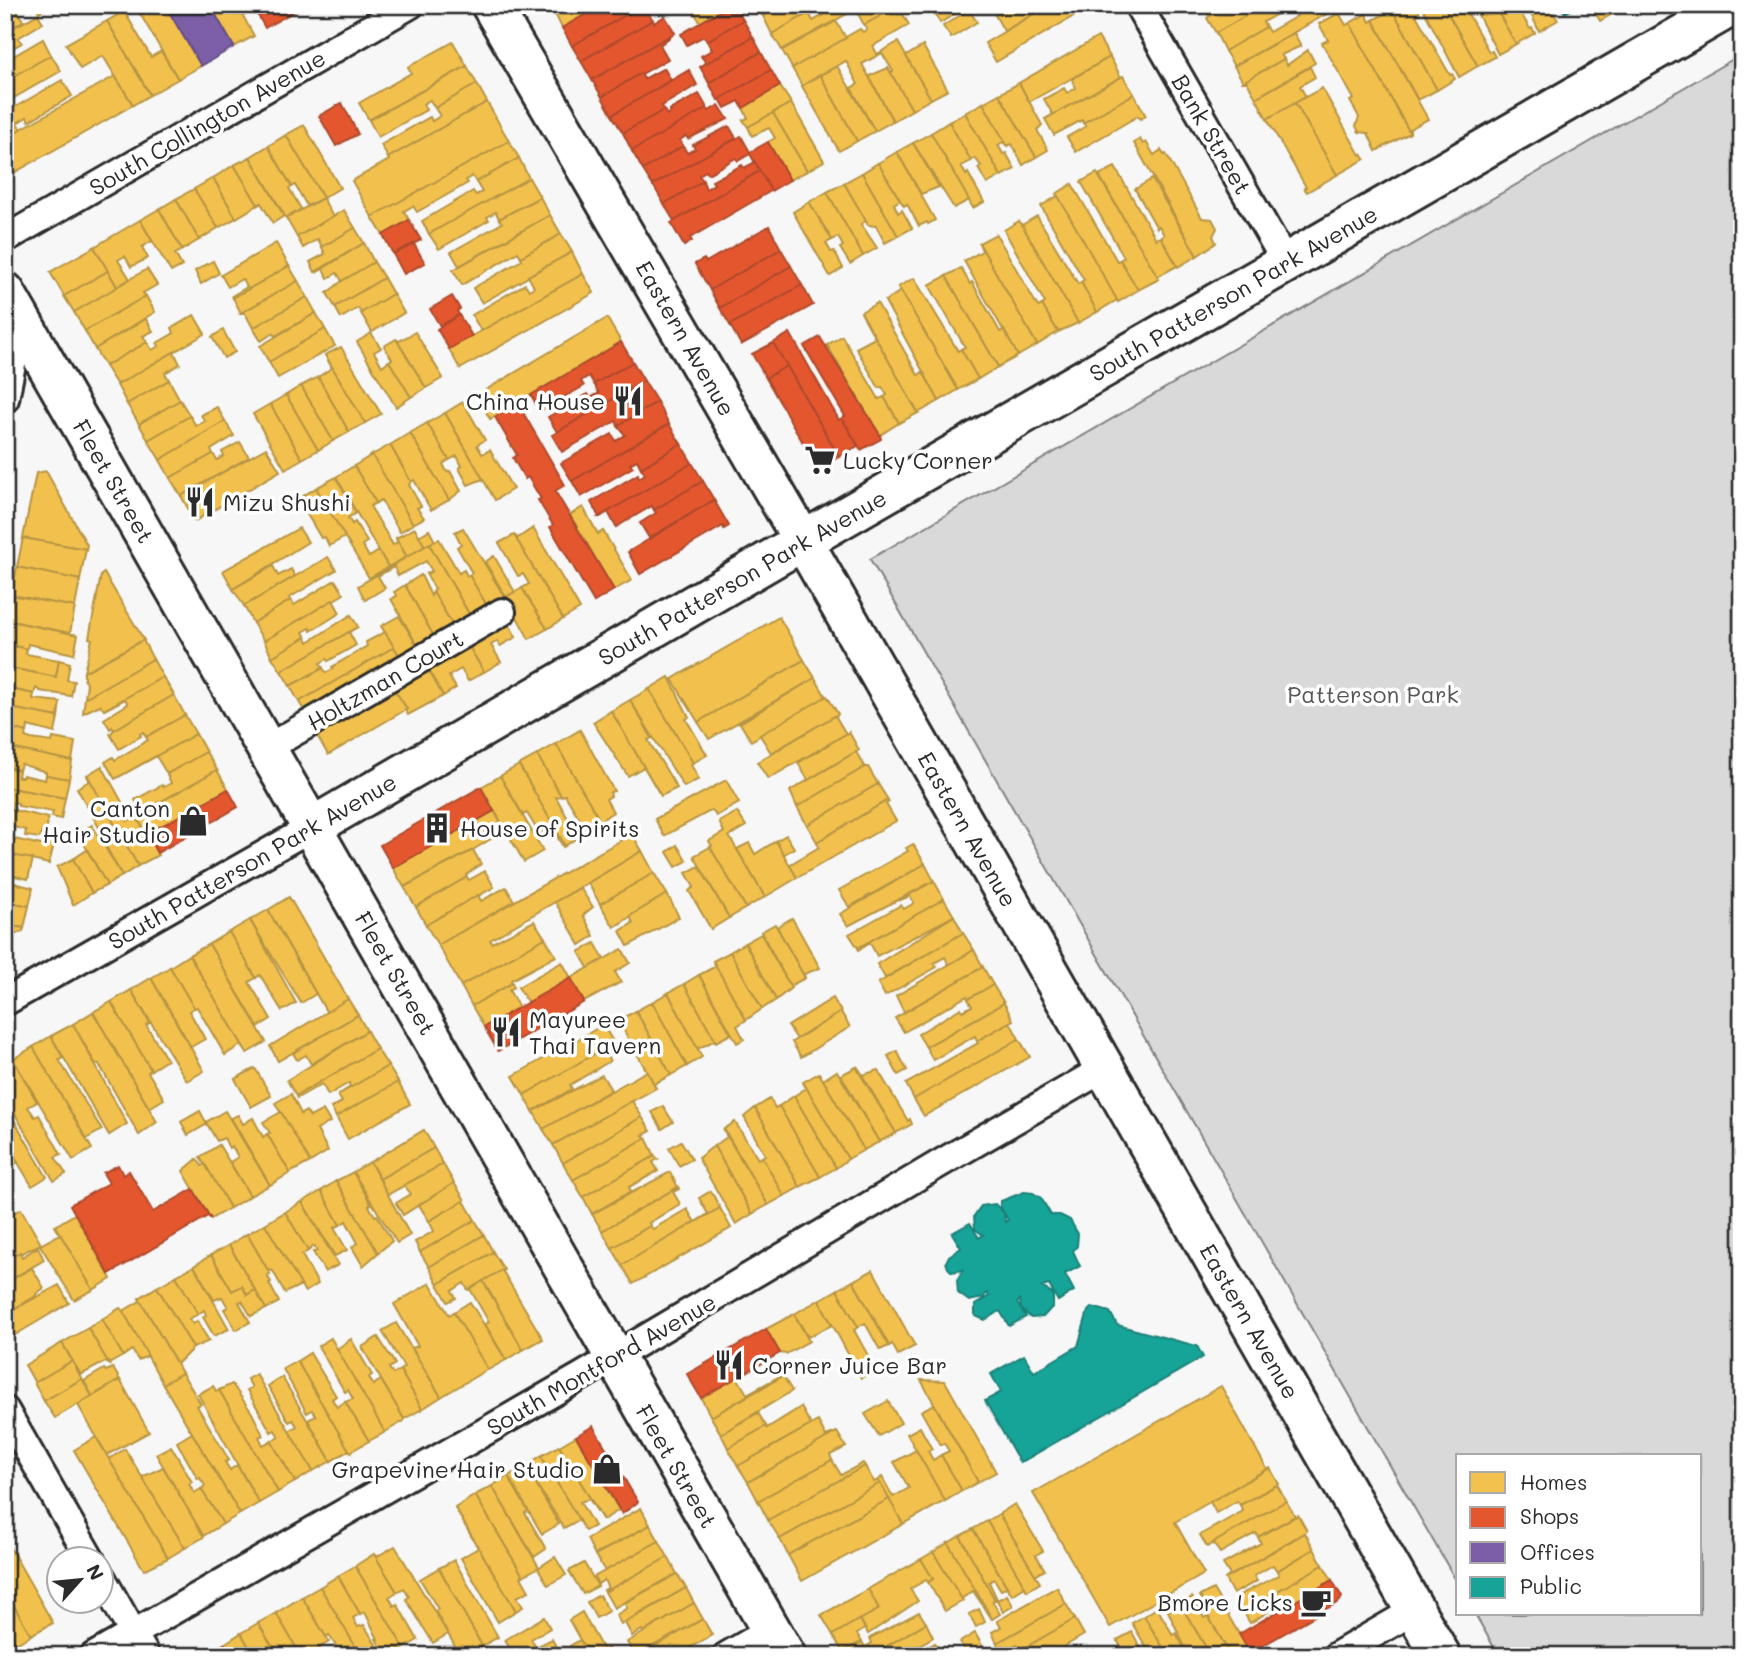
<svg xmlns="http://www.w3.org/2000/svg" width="1747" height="1661" font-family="Mali,sans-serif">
<rect width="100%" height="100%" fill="#f7f7f7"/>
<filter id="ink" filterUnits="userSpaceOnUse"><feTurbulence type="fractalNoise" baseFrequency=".0143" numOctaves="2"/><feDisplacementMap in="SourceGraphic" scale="14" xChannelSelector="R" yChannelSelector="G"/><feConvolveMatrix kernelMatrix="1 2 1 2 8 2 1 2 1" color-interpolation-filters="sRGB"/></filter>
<g filter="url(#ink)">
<!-- green -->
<polygon fill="#d9d9d9" stroke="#828282" stroke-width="2" points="1742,54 1742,1656 1499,1656 1475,1614 1700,1614 1700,1456 1458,1456 1458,1584 870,559"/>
<!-- homes -->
<g fill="#f2c14e" stroke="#b69444" stroke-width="2">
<polygon points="36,5 52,5 39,12"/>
<polygon points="135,5 165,5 201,66 178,79"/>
<polygon points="210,5 237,5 254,36 234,47"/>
<polygon points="566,5 602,5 562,28 554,12"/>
<polygon points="690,5 714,5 718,12 700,22"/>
<polygon points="756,5 782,5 763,16"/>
<polygon points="782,5 823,5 816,9 815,6 807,11 809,13 772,34 763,16"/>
<polygon points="823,5 863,5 782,50 772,34 809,13 813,21 824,15 820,8 816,9"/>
<polygon points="863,5 898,5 898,6 864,25 856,10"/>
<polygon points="959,5 962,10 940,23 930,6"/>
<polygon points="1012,5 1049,5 1004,31 995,15"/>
<polygon points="1049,5 1082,5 1084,10 996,62 985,43"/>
<polygon points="1203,5 1229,5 1209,16"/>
<polygon points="1229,5 1265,5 1216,33 1207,18"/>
<polygon points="1265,5 1276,5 1281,12 1263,22 1266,27 1225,51 1216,33"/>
<polygon points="1291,5 1326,5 1330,12 1234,66 1225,51 1266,27 1269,32 1297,16"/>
<polygon points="1393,5 1416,5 1420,13 1416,15 1450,75 1452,74 1455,79 1437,90 1391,7"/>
<polygon points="1421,5 1443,5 1478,66 1459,77"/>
<polygon points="1443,5 1463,5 1489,52 1492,51 1495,57 1478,66"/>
<polygon points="1473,5 1494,5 1516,44 1498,54"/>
<polygon points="1494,5 1516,5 1530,29 1532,28 1535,33 1516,44"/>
<polygon points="1527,5 1547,5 1558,20 1539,31"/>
<polygon points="1591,5 1619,5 1621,9 1600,21"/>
<polygon points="15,6 23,21 5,32 5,11"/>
<polygon points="898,6 909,25 873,46 877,54 898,42 931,99 912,110 888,68 891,73 893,71 882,53 862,64 893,121 875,131 851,88 858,84 846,61 802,86 792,68 860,29 863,32 867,29 864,25"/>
<polygon points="1391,7 1437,90 1418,100 1373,20 1392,10"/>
<polygon points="969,10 977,22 951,38 943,26"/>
<polygon points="124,11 151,57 161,51 178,79 150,95 107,21"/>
<polygon points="1339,13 1346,25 1350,23 1410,133 1376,151 1368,133 1359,132 1356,126 1359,117 1350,101 1354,99 1322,43 1328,40 1319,24"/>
<polygon points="38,14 43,23 18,38 22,43 5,52 5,32"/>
<polygon points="1366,14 1370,22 1373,20 1428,119 1410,129 1410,133 1350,23"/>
<polygon points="107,21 150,95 133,105 103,56 80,69 66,44"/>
<polygon points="836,21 846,38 792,68 782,50"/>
<polygon points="1294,33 1301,46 1281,55 1284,59 1243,82 1234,66"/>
<polygon points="1098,37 1110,57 1029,102 1019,83"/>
<polygon points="43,39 51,55 5,81 5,61"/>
<polygon points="453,42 467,66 369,120 359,103 411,73 408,67"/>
<polygon points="923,46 948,90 931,99 906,56"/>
<polygon points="1308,50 1315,63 1256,98 1247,82 1243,82 1284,59 1287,65"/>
<polygon points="51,55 61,71 7,102 11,110 5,113 5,81"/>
<polygon points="1110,57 1121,77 1053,115 1044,99 1064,88 1067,93 1076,88 1072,79"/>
<polygon points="467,66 477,84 435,108 430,100 423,104 426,110 378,137 369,120"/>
<polygon points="837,66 875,131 857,141 820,75"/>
<polygon points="1310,67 1315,77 1300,86 1306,97 1267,119 1256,98"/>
<polygon points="888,68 912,110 893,121 869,76"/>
<polygon points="820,75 857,141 839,151 802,86"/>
<polygon points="115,76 133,105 5,178 5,138"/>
<polygon points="1123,76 1134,94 1083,123 1082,120 1054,135 1045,119"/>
<polygon points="62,80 72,96 29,121 27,117 17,123 21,129 5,138 5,113"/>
<polygon points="1019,83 1042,125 1037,130 1048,150 1036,157 999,94"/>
<polygon points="477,84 487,102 388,158 381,145 430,117 432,121 440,116 435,108"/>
<polygon points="780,86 791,103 748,127 743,120 748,118 743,108"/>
<polygon points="1322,88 1360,155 1362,154 1365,159 1337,175 1295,103"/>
<polygon points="999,94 1036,157 1023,165 1012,144 1007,146 983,103"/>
<polygon points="1134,94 1146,116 1140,119 1138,116 1076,152 1067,137 1086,126 1083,123"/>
<polygon points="487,102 509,141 372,217 352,181 389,160 388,158"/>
<polygon points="791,103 824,161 807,171 773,113"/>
<polygon points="983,103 1007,146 1003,142 998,145 1003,154 1006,153 1015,169 1001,176 965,113"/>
<polygon points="1295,103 1337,175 1307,192 1304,188 1306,187 1267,119"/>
<polygon points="773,113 807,171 790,180 768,142 775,138 769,128 752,136 748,127"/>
<polygon points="965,113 1001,176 987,184 978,168 981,166 975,158 971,161 949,122"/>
<polygon points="949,122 971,161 961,166 966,175 968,173 984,202 973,208 931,133"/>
<polygon points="304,125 340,188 323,198 286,135"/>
<polygon points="931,133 969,200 954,208 913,143"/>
<polygon points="286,135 323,198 307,206 295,185 292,187 268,146"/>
<polygon points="1140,139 1143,144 1146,142 1154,155 1161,150 1164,155 1166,154 1202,218 1212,219 1217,228 1213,236 1216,243 1197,256 1134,143"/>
<polygon points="509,141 519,158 476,182 472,176 466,180 468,183 417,212 413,206 404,211 409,220 383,235 372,217"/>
<polygon points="913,143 939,187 921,194 897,152"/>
<polygon points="268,146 292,187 289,188 301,209 286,218 250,157"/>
<polygon points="897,152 935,220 928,224 927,222 919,226 907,204 904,206 900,200 878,163"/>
<polygon points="250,157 284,216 273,223 261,203 258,205 234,165"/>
<polygon points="519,158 529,178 429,234 422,221 473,191 476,195 482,192 476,182"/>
<polygon points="878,163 900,200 894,204 898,213 902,210 912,228 898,236 862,173"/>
<polygon points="234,165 258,205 236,218 213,178"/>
<polygon points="1115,167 1156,239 1161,237 1177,266 1157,277 1099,175"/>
<polygon points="862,173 898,236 885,243 876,226 868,225 844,183"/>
<polygon points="1097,173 1159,279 1138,290 1120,260 1124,257 1081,182"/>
<polygon points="213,178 236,218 218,228 194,189"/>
<polygon points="529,178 540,197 499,219 496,212 487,217 489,220 439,249 429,234"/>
<polygon points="1152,179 1197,256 1178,267 1161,237 1164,235 1159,226 1157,228 1135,189"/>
<polygon points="844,183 866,221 861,224 877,248 863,256 827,192"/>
<polygon points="1072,184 1117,261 1120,260 1138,290 1118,302 1056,194"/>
<polygon points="194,189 218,228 199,240 176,199"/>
<polygon points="827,192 863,256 850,264 840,248 843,246 838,237 832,240 809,202"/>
<polygon points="1058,196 1117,300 1097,312 1081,282 1084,280 1041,206"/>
<polygon points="540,197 550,215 459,266 451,252 502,223 499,219"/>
<polygon points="323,198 333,217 297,237 286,218"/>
<polygon points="176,199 199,240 182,250 159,209"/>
<polygon points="809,202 832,240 826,243 831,252 834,251 843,268 830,276 793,212"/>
<polygon points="159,209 182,250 175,254 182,266 171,272 140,220"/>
<polygon points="344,210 355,228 322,247 318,239 303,248 297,237"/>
<polygon points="550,215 561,234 521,257 518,252 462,285 453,270"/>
<polygon points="1037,216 1078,284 1081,282 1097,312 1078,323 1022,225"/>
<polygon points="140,220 152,241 142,247 148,258 131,267 125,256 118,260 130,279 117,287 94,247"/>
<polygon points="1019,221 1022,225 1078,323 1058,332 1042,305 1045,303 1004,230"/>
<polygon points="355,228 364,243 315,272 310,262 325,254 322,247"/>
<polygon points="561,234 572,252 482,303 473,288 522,260 521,257"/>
<polygon points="996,234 1038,307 1042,305 1058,332 1037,345 979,243"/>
<polygon points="276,243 289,266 233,298 232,296 247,287 242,279 228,287 221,275"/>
<polygon points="364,243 374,262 342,281 337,273 328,278 323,269 316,273"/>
<polygon points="979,243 1037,345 1018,356 964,261 982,251"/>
<polygon points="94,247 108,271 64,296 50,272"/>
<polygon points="572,252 583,274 481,331 472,315 525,284 529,290 534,287 528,276"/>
<polygon points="213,261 219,273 201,284 195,271"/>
<polygon points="374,262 384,278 335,307 327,293 342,281"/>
<polygon points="289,266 298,281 241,313 233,298"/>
<polygon points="961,268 970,284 972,282 1000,332 1004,330 1018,356 998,367 946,276"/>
<polygon points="147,269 157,285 143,293 146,296 85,331 74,312"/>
<polygon points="108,271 117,287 74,312 64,296"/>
<polygon points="583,274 594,293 460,369 449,349"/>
<polygon points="946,276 998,367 978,379 961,349 965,347 929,285"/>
<polygon points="384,278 393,294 361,313 358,308 341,318 335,307"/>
<polygon points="914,278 958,351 961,349 978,379 958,390 898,287"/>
<polygon points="298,281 307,297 253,328 245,313 241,313"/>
<polygon points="901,291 958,390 939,401 885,301"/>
<polygon points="393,294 404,313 372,332 361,313"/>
<polygon points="146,296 155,312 95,349 85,331"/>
<polygon points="307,297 316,313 275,336 273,333 261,341 253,328"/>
<polygon points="877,303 918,375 923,372 939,401 918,413 861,312"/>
<polygon points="861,312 918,413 899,423 884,397 887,395 882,387 879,388 856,348 875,338"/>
<polygon points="316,313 325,329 269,362 260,346"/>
<polygon points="194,315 205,334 117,385 105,366 147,342 152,350 159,346 157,343 174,333 172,328"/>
<polygon points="607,318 621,342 490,419 477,395"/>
<polygon points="146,319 153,331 143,336 147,342 105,366 95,349"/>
<polygon points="325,329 335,346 278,378 269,362"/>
<polygon points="223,330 235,352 224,358 212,337"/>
<polygon points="415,332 443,378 426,388 396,339 399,341"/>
<polygon points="371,333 381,348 374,352 382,366 389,361 411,397 396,407 357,342"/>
<polygon points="842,336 879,399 884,397 899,423 880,435 827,345"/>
<polygon points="396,339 426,388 411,397 389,361 392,359 384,346"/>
<polygon points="341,347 381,414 365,423 325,355"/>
<polygon points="174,352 180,364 165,373 169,380 127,404 117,385"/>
<polygon points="325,355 365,423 349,432 318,377 332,368"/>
<polygon points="318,377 349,432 333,441 301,386"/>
<polygon points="169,380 180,400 139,424 127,404"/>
<polygon points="301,386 333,441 318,450 286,395"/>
<polygon points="286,395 318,450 302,459 270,404"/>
<polygon points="180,400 190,416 148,440 139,424"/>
<polygon points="463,402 485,440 477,445 482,454 490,450 513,489 495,500 445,413"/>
<polygon points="270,404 302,459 285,469 253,414"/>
<polygon points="217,407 225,421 160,460 148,440 190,416 196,426 205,421 201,415"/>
<polygon points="445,413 483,479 468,485 459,468 462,466 457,456 449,460 427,423"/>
<polygon points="225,421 234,436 211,450 213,454 170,478 160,460"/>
<polygon points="427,423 449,460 443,464 447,472 450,471 461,491 449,500 410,433"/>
<polygon points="410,433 449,500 431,510 414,480 411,482 390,445"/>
<polygon points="240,442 249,457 181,496 170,478 213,454 217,460 224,456 222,452"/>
<polygon points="390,445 411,482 409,485 421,506 417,508 424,518 413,524 372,455"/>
<polygon points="266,448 280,471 195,521 181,496"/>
<polygon points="372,455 413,524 400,532 381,500 376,503 354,466"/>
<polygon points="354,466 376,503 370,506 393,545 397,542 396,538 407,557 388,567 336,477"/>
<polygon points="46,471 87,545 86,549 23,538 36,473"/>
<polygon points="336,477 356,513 348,518 352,524 355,522 367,542 362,545 369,557 379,551 388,567 369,578 316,488"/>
<polygon points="316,488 345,537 329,546 325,537 321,538 298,499"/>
<polygon points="583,507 598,534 603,531 632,580 614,590 570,515"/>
<polygon points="299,528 308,542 233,589 223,571"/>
<polygon points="415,528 425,546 407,557 396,538"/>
<polygon points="463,528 507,601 490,611 469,575 472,573 457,547 461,544 455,532"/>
<polygon points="533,528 580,609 563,619 514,535 518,538"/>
<polygon points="429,530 435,541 425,546 419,536"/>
<polygon points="514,535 563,619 547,629 522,588 529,584 523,574 518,576 499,543"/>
<polygon points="23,538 86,549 80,580 17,567"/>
<polygon points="439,539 459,573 464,570 467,576 469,575 490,611 473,621 429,544"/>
<polygon points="429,544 473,621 456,631 433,592 435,589 426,574 432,571 426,561 398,576 394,567 378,576 385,588 365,600 358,586"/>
<polygon points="494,556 515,592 506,597 485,562"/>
<polygon points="328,557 336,570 289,598 291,600 253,623 244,606"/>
<polygon points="273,566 278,576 291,569 295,576 244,606 233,589"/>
<polygon points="17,567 80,580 75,607 11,595"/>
<polygon points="104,573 144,640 84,672 92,639 89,638 101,575"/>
<polygon points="421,575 431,596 433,592 456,631 437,642 405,585"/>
<polygon points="335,580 344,594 264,641 253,623 291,600 294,605"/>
<polygon points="405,585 437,642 421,652 391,599 397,596 394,592"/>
<polygon points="522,588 547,629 529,639 506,597"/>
<polygon points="11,595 75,607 70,633 6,620"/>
<polygon points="333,600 340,613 311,631 310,628 303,632 306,637 272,657 264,641"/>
<polygon points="351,615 358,627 281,671 272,657 306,637 308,642"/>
<polygon points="399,616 421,652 403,662 381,626"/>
<polygon points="779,617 804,660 698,722 672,679"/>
<polygon points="5,620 78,635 74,654 28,644 27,649 5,644"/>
<polygon points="508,622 516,637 500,646 498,641 491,645 501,662 484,672 468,645"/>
<polygon points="349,632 356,645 328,661 327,659 320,663 323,668 290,686 281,671"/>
<polygon points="385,632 394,647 299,702 290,686 323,668 326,673 333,669 332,667 367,646 366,642"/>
<polygon points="143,640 153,659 85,698 87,684 84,680 84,672"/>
<polygon points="5,644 27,649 26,654 59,660 56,677 5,667"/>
<polygon points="468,645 484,672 468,681 461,669 449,676 456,688 443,696 428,669"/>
<polygon points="394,647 403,662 308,717 299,702"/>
<polygon points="153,659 163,677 104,710 100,705 83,713 85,698"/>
<polygon points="59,660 70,663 67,680 74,681 71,696 40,691 36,688 34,694 5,688 5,667 56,677"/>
<polygon points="804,660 815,678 709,739 698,722"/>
<polygon points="428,669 443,696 408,715 394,689"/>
<polygon points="163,677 174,695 114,730 112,727 110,729 104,719 128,704 125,699 104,710"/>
<polygon points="669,677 689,717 686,719 707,755 693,763 649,689"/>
<polygon points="815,678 826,697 751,741 740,723"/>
<polygon points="5,688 34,694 33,699 60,702 58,717 5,707"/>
<polygon points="394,689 407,709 328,755 315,732"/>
<polygon points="649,689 693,763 691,765 699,779 684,787 630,700"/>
<polygon points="174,695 185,715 146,737 143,732 140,734 141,736 119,749 110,734 114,730"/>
<polygon points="827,696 838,714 771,753 760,735"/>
<polygon points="630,700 652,738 648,740 677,788 661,796 611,711"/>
<polygon points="5,707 58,717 55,733 28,726 27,732 5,727"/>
<polygon points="611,711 661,796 644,767 628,776 593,722"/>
<polygon points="838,714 836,717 846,734 768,779 757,762"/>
<polygon points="185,715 196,734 115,779 105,762 113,757 115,760 148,740 146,737"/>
<polygon points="5,727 27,732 25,737 31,739 52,742 53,738 75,742 72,761 5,747"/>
<polygon points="580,730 614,791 610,792 611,796 606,799 613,812 600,821 556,744"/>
<polygon points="849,732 859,750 808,780 798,763"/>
<polygon points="196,734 206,752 167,774 156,756 115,779"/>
<polygon points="556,744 600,821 602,824 587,831 565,795 561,796 537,755"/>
<polygon points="5,747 72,761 69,779 46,775 46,772 21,764 19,770 5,767"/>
<polygon points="859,750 856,752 865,767 797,807 790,791"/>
<polygon points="206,752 217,770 142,812 135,800 162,785 164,787 171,783 167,774"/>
<polygon points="537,755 561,796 556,797 578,837 565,846 519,765"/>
<polygon points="519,765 565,846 563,847 552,827 539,833 527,813 523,815 500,776"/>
<polygon points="102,766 127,811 123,813 127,821 136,816 158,855 138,866 87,775"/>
<polygon points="5,767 19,770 18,777 23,777 23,775 45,780 46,775 69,779 65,798 5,787"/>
<polygon points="865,767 868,767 878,784 807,825 797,807"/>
<polygon points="217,770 228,789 147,834 136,816"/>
<polygon points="87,775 138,866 122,876 103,841 106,840 77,788 89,781"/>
<polygon points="500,776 543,851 524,862 481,787"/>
<polygon points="726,780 739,803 716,816 712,810 664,836 655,819"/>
<polygon points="878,784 888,800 817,842 807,825"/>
<polygon points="5,787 65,798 61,819 52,817 53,812 18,806 18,803 13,802 12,809 5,808"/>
<polygon points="888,800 889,802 886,804 896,821 797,878 789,865 819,847 817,842"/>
<polygon points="5,808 48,818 46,832 42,831 40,838 25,836 26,830 5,825"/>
<polygon points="494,811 505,830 473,850 404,887 393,868"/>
<polygon points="737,812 746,826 729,836 765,897 746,908 710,847 712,846 709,841 724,832 719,822"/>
<polygon points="92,825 122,876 107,885 78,833"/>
<polygon points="632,834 642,851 490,940 492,943 534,921 545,938 461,986 438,945"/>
<polygon points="786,835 794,848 783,855 776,841"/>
<polygon points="5,837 46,846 47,841 54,844 49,864 5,854"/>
<polygon points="776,841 797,878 765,897 737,849 749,843 755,854"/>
<polygon points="913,844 925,864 849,907 839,890 908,851 906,848"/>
<polygon points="677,845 687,861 676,867 667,852"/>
<polygon points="710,847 746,908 729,918 694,856"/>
<polygon points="87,850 107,885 92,893 73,859"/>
<polygon points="473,850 481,864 466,875 467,877 416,907 404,887"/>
<polygon points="642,851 654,873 600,904 588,883"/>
<polygon points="5,854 33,859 28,879 6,874 5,877"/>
<polygon points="73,859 92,893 73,905 57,867"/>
<polygon points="925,864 934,881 848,926 840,914"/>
<polygon points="699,866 729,918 711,929 689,891 694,887 686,873"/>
<polygon points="485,871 494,887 426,925 416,907 467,877 469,880"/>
<polygon points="654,873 667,894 614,927 600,904"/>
<polygon points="7,881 33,888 29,906 5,901"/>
<polygon points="934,881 944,899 858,948 849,934 901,905 904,909 914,903 910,896 898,901"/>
<polygon points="506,887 514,901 438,945 426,925 478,895 481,901"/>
<polygon points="580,888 593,907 583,915 594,936 580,945 555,902"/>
<polygon points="667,894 679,917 628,946 620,931 633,923 630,916"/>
<polygon points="289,897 348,999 327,1013 268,910"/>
<polygon points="944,899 954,916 877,956 870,943 859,950 858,948"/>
<polygon points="5,901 29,906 24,928 5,925"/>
<polygon points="268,910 316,994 301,1003 250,920"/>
<polygon points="954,916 963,933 885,978 877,964"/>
<polygon points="792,918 820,968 804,974 805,978 777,927"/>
<polygon points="250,920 296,1003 282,1011 260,975 256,978 229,932"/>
<polygon points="775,924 805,978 790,986 761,932"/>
<polygon points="5,925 24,928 23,931 5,939"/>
<polygon points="229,932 256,978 249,982 271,1019 258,1027 209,944"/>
<polygon points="963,933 974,950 949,965 945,957 934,963 937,967 885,996 878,983"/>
<polygon points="761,934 791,988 776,1000 745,943"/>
<polygon points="545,938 556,956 511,980 512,983 472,1006 461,986"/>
<polygon points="595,943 604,959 588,968 579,952"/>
<polygon points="745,943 776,1000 762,1009 730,952"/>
<polygon points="209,944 266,1042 247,1053 189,955"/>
<polygon points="622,949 630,963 615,972 621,982 584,1002 571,978"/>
<polygon points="974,950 983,967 904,1012 896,996"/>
<polygon points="730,952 762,1009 746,1020 713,961"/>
<polygon points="189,955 247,1053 241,1045 225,1055 197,1007 194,1008 170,967"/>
<polygon points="713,961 746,1020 737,1026 744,1039 737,1043 699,975 716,966"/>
<polygon points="562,962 571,978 528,1003 518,987"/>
<polygon points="170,967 194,1008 189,1011 205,1039 191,1047 151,978"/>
<polygon points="983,967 993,985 968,999 967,996 904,1032 895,1018"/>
<polygon points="699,975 731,1034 716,1042 684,984"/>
<polygon points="151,978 204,1071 187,1081 131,990"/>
<polygon points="512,983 514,987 509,990 519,1008 484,1027 472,1006"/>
<polygon points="684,984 715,1040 698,1049 668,993"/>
<polygon points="993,985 1004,1003 926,1047 918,1034 961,1008 962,1011 972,1006 968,999"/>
<polygon points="131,990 150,1023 146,1025 167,1060 151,1070 111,1002"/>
<polygon points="668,993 702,1057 687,1066 652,1002"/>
<polygon points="833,998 841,1012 797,1039 788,1026"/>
<polygon points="348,999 358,1015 278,1061 270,1046"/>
<polygon points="111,1002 151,1070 148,1072 164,1099 149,1108 93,1012"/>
<polygon points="652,1002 687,1066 671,1075 636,1011"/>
<polygon points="1004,1003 1013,1020 977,1041 975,1036 933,1060 926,1047"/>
<polygon points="636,1011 671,1075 654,1084 618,1020"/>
<polygon points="93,1012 157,1122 139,1135 99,1064 96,1065 73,1024"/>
<polygon points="841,1012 850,1027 801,1057 792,1042"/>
<polygon points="358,1015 367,1031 311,1064 306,1055 297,1060 293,1053"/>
<polygon points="1010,1022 1019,1039 914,1099 906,1084 978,1043 977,1041"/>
<polygon points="73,1024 127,1124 109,1135 51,1036"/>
<polygon points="603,1025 612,1040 602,1046 603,1049 524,1095 513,1076"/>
<polygon points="367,1031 377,1049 296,1096 287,1080"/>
<polygon points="51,1036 63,1058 59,1060 102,1130 86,1139 33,1047"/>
<polygon points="1019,1039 1030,1057 924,1116 914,1099"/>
<polygon points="33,1047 92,1149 73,1160 13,1059"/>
<polygon points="377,1049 388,1066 338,1095 350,1087 349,1083 328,1095 322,1084 297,1098 296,1096"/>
<polygon points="603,1049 610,1061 570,1085 572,1089 533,1111 524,1095"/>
<polygon points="897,1051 907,1070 898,1075 888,1056"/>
<polygon points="13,1059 37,1102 28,1107 35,1117 39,1115 61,1154 55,1157 66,1174 54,1181 5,1097 5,1063"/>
<polygon points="388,1066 398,1082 336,1117 331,1108 342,1102 338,1095"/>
<polygon points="857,1066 863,1075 878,1070 908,1121 910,1119 912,1124 896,1133"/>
<polygon points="856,1067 896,1133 879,1142 841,1075"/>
<polygon points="255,1068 271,1096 251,1107 235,1079"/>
<polygon points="647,1071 656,1088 553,1145 543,1129"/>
<polygon points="837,1071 879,1142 864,1150 823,1080"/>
<polygon points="819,1073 864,1150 848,1159 803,1082"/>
<polygon points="602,1075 611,1090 543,1129 533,1111"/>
<polygon points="398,1082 410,1104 348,1139 336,1117"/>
<polygon points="803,1082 848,1159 836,1168 794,1096 806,1088"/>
<polygon points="291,1094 301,1114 306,1111 310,1117 323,1110 330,1122 317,1130 328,1151 310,1162 275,1103"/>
<polygon points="794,1096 836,1168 820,1177 779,1106"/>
<polygon points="5,1097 14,1112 10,1113 47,1177 32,1186 5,1141"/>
<polygon points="770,1099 775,1108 779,1106 820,1177 800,1187 755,1108"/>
<polygon points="632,1101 642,1117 563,1163 553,1145"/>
<polygon points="663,1106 673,1122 662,1129 652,1112"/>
<polygon points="755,1108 800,1187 784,1196 763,1159 762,1157 765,1155 744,1117"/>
<polygon points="200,1111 207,1124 188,1135 181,1122"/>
<polygon points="225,1111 270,1185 250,1196 230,1162 238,1157 232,1146 229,1148 224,1138 217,1141 207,1124 206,1122"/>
<polygon points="281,1112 310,1162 290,1173 267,1134 270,1133 263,1122"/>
<polygon points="238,1115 243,1124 253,1118 263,1137 267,1134 290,1173 270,1185 231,1118"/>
<polygon points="642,1117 651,1131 643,1135 646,1138 573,1180 563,1163"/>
<polygon points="735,1122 758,1159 762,1157 784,1196 768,1205 724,1129"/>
<polygon points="723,1129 768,1205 752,1214 714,1146 727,1137"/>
<polygon points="424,1130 434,1148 380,1179 370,1162"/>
<polygon points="646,1138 655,1156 583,1197 573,1180"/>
<polygon points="5,1141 18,1162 5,1169"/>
<polygon points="681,1141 692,1159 679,1166 669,1148"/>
<polygon points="219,1145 250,1196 230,1208 200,1157"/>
<polygon points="714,1146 752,1214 736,1224 698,1158"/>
<polygon points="434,1148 443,1164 387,1195 380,1179"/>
<polygon points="655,1156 658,1159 653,1162 658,1171 629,1187 631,1191 592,1214 583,1197"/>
<polygon points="197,1159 202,1166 205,1164 230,1208 211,1219 183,1171"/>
<polygon points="370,1162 410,1235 397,1243 353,1172"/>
<polygon points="443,1164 454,1183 403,1215 396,1203 411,1194 404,1185"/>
<polygon points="353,1172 371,1204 369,1206 375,1216 377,1215 392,1241 378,1253 336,1181"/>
<polygon points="670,1172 678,1187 602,1231 592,1214"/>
<polygon points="336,1181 378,1253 363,1266 352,1247 358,1243 346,1221 340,1225 321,1191"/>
<polygon points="454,1183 465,1200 429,1221 419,1205"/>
<polygon points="678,1187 679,1189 673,1192 680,1204 649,1223 650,1226 612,1248 602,1231"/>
<polygon points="321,1191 340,1225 334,1228 347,1250 335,1256 302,1202"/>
<polygon points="711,1191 720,1208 622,1265 612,1248 650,1226 653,1229 687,1209 695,1222 708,1214 699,1198"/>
<polygon points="464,1201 475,1220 420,1252 415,1242 434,1231 429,1221"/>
<polygon points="302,1202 338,1265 325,1272 313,1252 317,1251 314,1246 308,1251 285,1212"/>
<polygon points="720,1208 731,1228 633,1284 622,1265"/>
<polygon points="21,1209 41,1244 5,1261 5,1218"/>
<polygon points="285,1212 308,1251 302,1255 318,1284 305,1292 265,1224"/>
<polygon points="75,1214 111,1279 93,1290 55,1226"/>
<polygon points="475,1220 484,1235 429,1267 420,1252"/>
<polygon points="265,1224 301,1285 285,1293 273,1271 268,1270 270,1274 247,1234"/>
<polygon points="60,1234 93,1290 74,1300 40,1245"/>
<polygon points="247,1234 270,1274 267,1275 271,1282 269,1283 279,1302 266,1309 229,1245"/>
<polygon points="484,1235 493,1252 438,1284 429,1267"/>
<polygon points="229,1245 255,1290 247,1295 242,1286 232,1291 211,1255"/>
<polygon points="38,1247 44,1260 5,1283 5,1261 20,1252 22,1257"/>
<polygon points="493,1252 504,1270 468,1290 464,1283 452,1291 456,1298 448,1302 438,1284"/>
<polygon points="211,1255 232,1291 242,1286 247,1295 255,1290 266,1309 251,1316 242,1301 239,1302 250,1322 236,1330 224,1309 228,1307 222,1297 214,1300 194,1266"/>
<polygon points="194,1266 229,1329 214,1336 203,1317 206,1315 204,1310 198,1314 176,1276"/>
<polygon points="32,1268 44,1288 36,1294 36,1296 5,1314 5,1283"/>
<polygon points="502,1270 543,1339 523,1350 483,1281"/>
<polygon points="873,1270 915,1346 898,1355 892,1344 889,1346 853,1281"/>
<polygon points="176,1276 198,1314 189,1319 193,1324 197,1321 209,1341 193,1348 157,1287"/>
<polygon points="483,1281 523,1350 506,1360 485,1324 489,1322 470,1289 468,1290"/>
<polygon points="853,1281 889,1346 880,1350 865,1323 858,1327 837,1290"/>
<polygon points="430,1283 449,1315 454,1312 488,1369 441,1397 412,1348 418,1346 394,1304"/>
<polygon points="59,1285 69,1303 10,1338 5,1330 5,1314"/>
<polygon points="157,1287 193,1348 177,1364 139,1298"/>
<polygon points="837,1290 858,1327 854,1330 876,1370 861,1378 819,1300"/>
<polygon points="139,1298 182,1373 163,1384 123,1311 140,1301"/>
<polygon points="819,1300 832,1325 808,1337 794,1314"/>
<polygon points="470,1302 506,1360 488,1370 454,1312"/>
<polygon points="120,1308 123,1311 148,1356 138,1360 132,1350 123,1356 102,1319"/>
<polygon points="794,1314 809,1341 786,1354 780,1353 766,1329"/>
<polygon points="102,1319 123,1356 109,1364 88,1328"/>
<polygon points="396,1323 441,1397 422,1409 400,1370 404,1367 382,1331"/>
<polygon points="88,1328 109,1364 105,1362 81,1375 62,1343"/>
<polygon points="378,1337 395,1364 389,1368 393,1374 400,1370 422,1409 404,1419 362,1347"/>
<polygon points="331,1338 385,1432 369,1441 345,1402 353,1399 348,1390 345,1392 318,1346"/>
<polygon points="351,1339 372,1375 369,1377 373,1385 381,1380 404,1419 404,1421 385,1432 337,1349"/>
<polygon points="62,1343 72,1361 35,1383 25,1365"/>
<polygon points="310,1353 336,1396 332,1399 337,1407 345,1402 369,1441 350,1452 297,1361"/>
<polygon points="72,1361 82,1379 44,1401 34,1383"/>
<polygon points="297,1361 350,1452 348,1451 331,1461 308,1420 316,1416 312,1410 307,1413 283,1369"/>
<polygon points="113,1368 120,1380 92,1396 84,1381 104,1369 106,1371"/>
<polygon points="182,1373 201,1404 197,1406 229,1460 225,1462 230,1470 237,1465 259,1503 240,1514 163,1384"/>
<polygon points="256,1374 313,1471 295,1482 271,1441 279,1437 275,1430 271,1432 247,1390 252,1387 247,1379"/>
<polygon points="782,1375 711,1417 701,1398 737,1377 747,1394"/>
<polygon points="783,1376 792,1391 721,1434 711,1417"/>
<polygon points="282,1377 331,1461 313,1471 289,1431 297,1426 293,1420 289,1422 268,1386"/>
<polygon points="82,1379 92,1396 55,1418 44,1401"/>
<polygon points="120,1380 149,1432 107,1455 78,1405"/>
<polygon points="921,1380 945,1381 996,1472 978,1482"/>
<polygon points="232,1384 252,1413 263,1435 259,1437 263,1445 271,1441 295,1482 278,1492 219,1390"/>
<polygon points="213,1386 216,1391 219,1390 278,1492 259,1503 198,1394"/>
<polygon points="1221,1386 1267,1469 1175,1522 1204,1574 1110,1627 1033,1493"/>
<polygon points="888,1401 901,1423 879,1436 865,1414"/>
<polygon points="934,1404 978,1482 962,1491 941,1455 949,1451 944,1443 940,1445 921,1411"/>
<polygon points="801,1407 811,1425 818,1421 738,1466 728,1448 766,1426 767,1428"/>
<polygon points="758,1413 766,1426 728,1448 721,1434"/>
<polygon points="818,1421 826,1436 837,1432 748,1482 738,1466"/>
<polygon points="920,1427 932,1449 928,1451 933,1460 941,1455 962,1491 945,1501 907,1434"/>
<polygon points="837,1432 846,1447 830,1455 832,1460 758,1501 748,1482"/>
<polygon points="192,1433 240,1514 223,1524 201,1489 205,1486 200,1478 198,1479 177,1442"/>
<polygon points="576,1436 619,1510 603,1520 559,1446"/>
<polygon points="96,1437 168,1558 144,1570 74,1450"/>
<polygon points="171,1446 192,1482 189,1484 194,1493 201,1489 223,1524 203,1536 156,1454"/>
<polygon points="559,1446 603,1520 589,1499 580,1502 594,1526 585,1531 541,1456"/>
<polygon points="125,1449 185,1548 168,1558 109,1459"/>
<polygon points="916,1450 945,1501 903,1524 878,1480 882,1477 893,1497 909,1488 894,1462"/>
<polygon points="541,1456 579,1520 564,1528 525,1466"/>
<polygon points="832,1460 841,1475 863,1463 865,1466 768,1520 758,1501"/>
<polygon points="525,1466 559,1524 542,1534 508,1476"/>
<polygon points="865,1466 874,1482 878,1480 880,1483 780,1539 768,1520"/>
<polygon points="163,1467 204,1537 185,1548 142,1477"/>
<polygon points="1270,1468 1279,1484 1240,1505 1237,1501 1216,1513 1210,1502"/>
<polygon points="508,1476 528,1511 525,1513 546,1549 534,1557 492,1486"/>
<polygon points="880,1483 889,1499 788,1555 780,1539"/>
<polygon points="1277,1485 1286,1501 1207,1547 1200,1535 1243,1511 1240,1505"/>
<polygon points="492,1486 539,1567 523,1576 475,1495"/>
<polygon points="475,1495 523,1576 521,1577 529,1591 517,1597 523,1607 516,1611 455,1508"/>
<polygon points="889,1499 903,1524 802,1581 788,1555"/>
<polygon points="1286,1501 1295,1516 1258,1537 1256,1533 1220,1553 1213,1543"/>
<polygon points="1015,1504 1043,1551 1036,1555 1045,1570 1035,1575 999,1514"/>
<polygon points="455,1508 516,1611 498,1622 461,1558 478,1548"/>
<polygon points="641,1508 650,1525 595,1555 587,1539"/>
<polygon points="999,1514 1040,1583 1027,1591 987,1521"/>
<polygon points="1298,1515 1307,1531 1225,1579 1230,1575 1223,1564 1261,1543 1258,1537"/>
<polygon points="987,1521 1025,1587 1012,1595 973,1529"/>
<polygon points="650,1525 659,1541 605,1571 595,1555"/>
<polygon points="973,1529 1007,1587 1001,1590 994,1579 989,1582 997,1599 995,1600 960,1536"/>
<polygon points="1305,1533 1314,1549 1277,1571 1273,1565 1254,1576 1257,1581 1233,1594 1225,1579"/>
<polygon points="960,1536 995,1600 992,1601 1000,1614 992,1619 948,1543"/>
<polygon points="659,1541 668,1557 605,1592 604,1590 608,1588 604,1580 598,1584 594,1577"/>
<polygon points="948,1543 992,1619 973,1591 961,1599 933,1552"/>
<polygon points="9,1546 53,1623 31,1635 5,1591 5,1548"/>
<polygon points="395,1546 448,1634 433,1643 406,1599 409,1597 404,1588 397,1592 374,1554 376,1557"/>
<polygon points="1314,1549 1323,1565 1243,1611 1236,1597 1279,1575 1277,1571"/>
<polygon points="933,1552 963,1601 945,1611 928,1582 933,1579 921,1559"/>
<polygon points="374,1554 397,1592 389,1597 394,1606 397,1604 418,1640 404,1648 355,1566"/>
<polygon points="555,1557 566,1575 548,1585 538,1568"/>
<polygon points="668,1557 677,1574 614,1608 605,1592"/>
<polygon points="921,1559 933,1579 928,1582 926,1580 910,1589 918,1601 868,1634 860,1619 879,1609 868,1589"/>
<polygon points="454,1560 498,1637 482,1646 439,1568"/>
<polygon points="584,1563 598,1586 583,1594 569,1571"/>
<polygon points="1323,1565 1332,1580 1295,1601 1292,1597 1250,1623 1243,1611"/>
<polygon points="355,1566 404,1648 389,1656 386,1656 376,1639 378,1639 365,1612 360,1614 338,1576"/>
<polygon points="439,1568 483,1648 470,1656 443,1656 456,1648 435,1611 438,1609 420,1579"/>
<polygon points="677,1574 686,1588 621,1624 616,1615 627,1608 625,1603"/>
<polygon points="338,1576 360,1614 353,1618 358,1627 364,1625 378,1648 365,1656 361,1656 320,1587"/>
<polygon points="320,1587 361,1656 342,1656 329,1635 326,1637 302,1597"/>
<polygon points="1057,1587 1066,1604 997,1643 992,1632 1001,1627 997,1621"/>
<polygon points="686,1588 694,1603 643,1632 642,1630 632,1636 625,1623"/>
<polygon points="868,1589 879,1609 833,1635 821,1615"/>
<polygon points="1213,1589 1250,1653 1250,1656 1231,1656 1208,1616 1210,1614 1200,1596"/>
<polygon points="5,1591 31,1635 16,1644 5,1625"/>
<polygon points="599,1595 609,1611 596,1618 587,1602"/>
<polygon points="1007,1595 1013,1606 1003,1612 997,1600"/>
<polygon points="302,1597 329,1642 319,1648 324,1656 301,1656 276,1613"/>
<polygon points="1192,1597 1204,1618 1208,1616 1231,1656 1211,1656 1180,1604"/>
<polygon points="694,1603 703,1619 635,1656 627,1642"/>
<polygon points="1066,1604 1075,1619 1021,1650 1017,1644 1002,1652 997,1643"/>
<polygon points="1180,1604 1211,1656 1189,1656 1168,1611"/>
<polygon points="1157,1608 1173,1635 1176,1633 1189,1656 1168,1656 1144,1616"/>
<polygon points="979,1609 985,1622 976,1627 969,1614"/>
<polygon points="582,1612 603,1650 608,1648 612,1656 589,1656 569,1620"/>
<polygon points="919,1612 926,1623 870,1656 844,1656 842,1651 862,1642 865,1647 872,1643 870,1638"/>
<polygon points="276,1613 301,1656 278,1656 258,1623"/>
<polygon points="1144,1616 1168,1656 1126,1656 1117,1640 1132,1632 1143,1652 1148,1650 1132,1623"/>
<polygon points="544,1617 550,1628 531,1639 541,1656 514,1656 505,1640"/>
<polygon points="703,1619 712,1635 676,1656 638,1656"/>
<polygon points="860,1619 865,1629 857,1634 862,1642 842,1651 833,1635"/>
<polygon points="1075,1619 1084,1635 1048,1656 1024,1656 1021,1650"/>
<polygon points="258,1623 278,1656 254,1656 241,1633"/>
<polygon points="926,1623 933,1637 901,1656 870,1656"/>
<polygon points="5,1625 16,1644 5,1650"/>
<polygon points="241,1633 254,1656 230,1656 224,1644"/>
<polygon points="975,1633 984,1649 973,1656 968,1656 960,1642"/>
<polygon points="552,1639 561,1656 541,1656 536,1647"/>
<polygon points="580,1640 589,1656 575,1656 570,1646"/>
<polygon points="935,1643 942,1656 913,1656"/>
</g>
<!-- shops -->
<g fill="#e4572e" stroke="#ac4a2d" stroke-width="2">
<polygon points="252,5 289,5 293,12 265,28"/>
<polygon points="550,5 566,5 554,12"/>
<polygon points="602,5 643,5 572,46 562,28"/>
<polygon points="643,5 653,20 581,61 572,46"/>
<polygon points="665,5 681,5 669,12"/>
<polygon points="730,5 734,5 743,20 707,41 704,36 687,45 681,34"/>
<polygon points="665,16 675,33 592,80 581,61 653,20 654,23"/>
<polygon points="743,20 753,37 700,67 706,63 701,56 712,50 707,41"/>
<polygon points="675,33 660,45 668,59 602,97 592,80"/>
<polygon points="753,37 761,52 709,83 700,67"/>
<polygon points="761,52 771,70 718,100 709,83"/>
<polygon points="664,68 671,80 612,115 602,97 641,73 644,79"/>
<polygon points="689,70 697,85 662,106 664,110 623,133 612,115"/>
<polygon points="771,70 780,86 743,108 739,101 725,108 720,99"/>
<polygon points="699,94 707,108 632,151 623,133 664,110 667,115 671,112 670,110"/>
<polygon points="342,103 358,134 336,146 319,116"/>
<polygon points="719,105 728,119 688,139 686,136 680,140 683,146 643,170 632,151 707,108 709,111"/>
<polygon points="729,126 736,138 653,186 643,170 683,146 687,153 695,149 693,145"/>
<polygon points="741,136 750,152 768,142 790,180 771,191 750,154 738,161 736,158 708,174 706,171 699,175 703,181 664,204 653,185"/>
<polygon points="755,162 760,171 674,221 664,204 703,181 706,189 714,184 712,181 742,165 744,168"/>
<polygon points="760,171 771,191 690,238 692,241 684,246 671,223"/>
<polygon points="409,220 421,240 393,254 383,235"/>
<polygon points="769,226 781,249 710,290 695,264 704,259 706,262"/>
<polygon points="414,244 425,263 404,274 393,254"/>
<polygon points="781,249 791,266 720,308 710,290"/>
<polygon points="791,266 802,285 730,325 720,308"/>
<polygon points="802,285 813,305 741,345 730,325"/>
<polygon points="452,296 460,309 457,311 459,315 440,326 430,309"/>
<polygon points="459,315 472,336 449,349 437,329"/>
<polygon points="790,333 839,420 842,418 858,446 839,457 773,343"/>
<polygon points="820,337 880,435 881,439 861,450 842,418 845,416 804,346"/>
<polygon points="621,342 633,362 594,384 589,376 581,381 584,386 540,411 531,395"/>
<polygon points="773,343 787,366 766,378 752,354"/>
<polygon points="633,362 644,381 557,432 548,417 588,394 590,398 599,393 594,384"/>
<polygon points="787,366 839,457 818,469 766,378"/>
<polygon points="644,381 657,402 618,426 616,421 562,452 552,435"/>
<polygon points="657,402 669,424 572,481 561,463 612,434 616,441 625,435 618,426"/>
<polygon points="518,404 565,485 555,491 614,590 594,602 550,527 553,525 538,500 541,499 528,477 525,479 513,458 517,455 495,417"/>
<polygon points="669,424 681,444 641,468 637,460 630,464 633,467 581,497 572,481"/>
<polygon points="681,444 692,463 599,517 591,502 638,474 639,478 645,474 641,468"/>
<polygon points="692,463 703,481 654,510 652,506 616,527 608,512 600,517 599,517"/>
<polygon points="703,481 714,500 649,538 640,523 656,513 654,510"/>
<polygon points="714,500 729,526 724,529 723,526 640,574 628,552"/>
<polygon points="481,787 494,811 393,868 380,845"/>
<polygon points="228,789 238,807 157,853 147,834"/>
<polygon points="571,978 584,1002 498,1051 484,1027"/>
<polygon points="118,1165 123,1175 129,1171 153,1212 193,1189 211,1219 208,1216 109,1274 70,1205 109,1183 103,1173"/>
<polygon points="766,1329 780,1353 701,1398 687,1374"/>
<polygon points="593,1426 638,1502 622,1514 576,1436"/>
<polygon points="1332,1580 1342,1597 1340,1601 1250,1653 1239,1634"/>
<polygon points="224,1644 230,1656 204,1656"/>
</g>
<!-- offices -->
<polygon fill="#7b5ea7" stroke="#634f82" stroke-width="2" points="165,5 210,5 234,47 201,66"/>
<!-- public -->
<g fill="#17a398" stroke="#1d7f77" stroke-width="2">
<polygon points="1560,5 1580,5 1565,13"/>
<polygon points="1024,1192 1033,1193 1041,1198 1051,1215 1060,1215 1070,1220 1078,1234 1077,1246 1073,1251 1080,1266 1065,1274 1074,1291 1058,1301 1049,1285 1042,1287 1053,1294 1053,1306 1043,1317 1031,1318 1021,1309 1020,1300 1017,1303 1026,1317 1009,1326 1000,1311 985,1320 975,1316 975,1305 989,1296 987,1293 983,1298 969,1301 958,1293 957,1280 963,1270 952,1272 948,1268 946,1262 949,1256 961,1248 952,1233 970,1223 979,1238 983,1235 975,1229 974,1216 981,1206 995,1204 1004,1213 1005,1222 1008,1220 1000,1206 1001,1201"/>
<polygon points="1092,1307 1110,1312 1117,1325 1197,1346 1203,1357 1020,1463 985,1401 1001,1392 991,1374 1024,1355 1034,1372 1078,1346 1088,1311"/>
</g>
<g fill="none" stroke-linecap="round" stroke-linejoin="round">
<!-- street casing -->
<g stroke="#2b2b2b" stroke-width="32">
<g id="street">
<polyline points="1138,5 1286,263"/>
<polyline points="5,239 410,5"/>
<polyline points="5,399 21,319"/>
<polyline points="267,748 502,612"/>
<polyline points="5,1002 312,827"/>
<polyline points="5,1410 91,1560"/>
<polyline points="102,1578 146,1656"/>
<polyline points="94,1656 582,1376 939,1164 1105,1068"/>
<polyline points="726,1656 771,1630"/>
<polyline points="1336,1656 1415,1610"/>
</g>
</g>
<!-- secondary casing -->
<g stroke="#2b2b2b" stroke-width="44">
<g id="secondary">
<polyline points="5,292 786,1656"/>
<polyline points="312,827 803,541 1734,5"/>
</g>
</g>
<!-- primary casing -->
<g stroke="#2b2b2b" stroke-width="44">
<polyline id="primary" points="491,5 803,541 1441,1656"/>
</g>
<!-- street -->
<use href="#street" stroke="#fff" stroke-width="26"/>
<!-- secondary -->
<use href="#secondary" stroke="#fff" stroke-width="38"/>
<!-- primary -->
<use href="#primary" stroke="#fff" stroke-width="38"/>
</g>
</g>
<!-- icons -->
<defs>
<g id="restaurant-bare" transform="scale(2.415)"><path d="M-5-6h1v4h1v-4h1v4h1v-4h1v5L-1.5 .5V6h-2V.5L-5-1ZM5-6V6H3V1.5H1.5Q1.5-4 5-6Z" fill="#2b2b2b" stroke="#fff" stroke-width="2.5" paint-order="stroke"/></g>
<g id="supermarket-bare" transform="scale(2.415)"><path d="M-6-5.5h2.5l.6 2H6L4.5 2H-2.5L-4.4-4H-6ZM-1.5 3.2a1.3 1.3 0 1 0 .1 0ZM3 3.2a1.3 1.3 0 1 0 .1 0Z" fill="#2b2b2b" stroke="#fff" stroke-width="2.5" paint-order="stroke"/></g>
<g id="shop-bare" transform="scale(2.415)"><path d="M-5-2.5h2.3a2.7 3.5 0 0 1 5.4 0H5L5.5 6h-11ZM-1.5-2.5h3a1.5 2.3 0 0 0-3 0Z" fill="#2b2b2b" stroke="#fff" stroke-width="2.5" paint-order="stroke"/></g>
<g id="building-bare" transform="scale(2.415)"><path d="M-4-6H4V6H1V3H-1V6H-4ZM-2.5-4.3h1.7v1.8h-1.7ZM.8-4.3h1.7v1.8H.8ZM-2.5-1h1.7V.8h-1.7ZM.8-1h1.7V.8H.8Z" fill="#2b2b2b" stroke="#fff" stroke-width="2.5" paint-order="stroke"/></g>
<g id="cafe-bare" transform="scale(2.415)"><path d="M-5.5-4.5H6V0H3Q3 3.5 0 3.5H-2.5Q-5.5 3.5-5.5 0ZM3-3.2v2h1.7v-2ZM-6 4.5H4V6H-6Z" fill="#2b2b2b" stroke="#fff" stroke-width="2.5" paint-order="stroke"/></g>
</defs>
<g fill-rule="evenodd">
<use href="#restaurant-bare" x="628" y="401"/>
<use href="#supermarket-bare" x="820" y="460"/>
<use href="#restaurant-bare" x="200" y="502"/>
<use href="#shop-bare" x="193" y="821"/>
<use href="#building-bare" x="437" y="828"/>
<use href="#restaurant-bare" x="506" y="1032"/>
<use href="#restaurant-bare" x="729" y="1365"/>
<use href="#shop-bare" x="607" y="1469"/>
<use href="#cafe-bare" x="1316" y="1602"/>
</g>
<g text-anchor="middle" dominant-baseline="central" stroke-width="7" stroke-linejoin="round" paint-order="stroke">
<!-- street labels -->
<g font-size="23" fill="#2b2b2b" stroke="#fff">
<text transform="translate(207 122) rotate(-30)">South Collington Avenue</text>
<text transform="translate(1212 134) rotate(60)">Bank Street</text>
<text transform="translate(1233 293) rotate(-30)">South Patterson Park Avenue</text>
<text transform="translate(686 338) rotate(60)">Eastern Avenue</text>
<text transform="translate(114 481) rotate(60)">Fleet Street</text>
<text transform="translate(742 577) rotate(-30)">South Patterson Park Avenue</text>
<text transform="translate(385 680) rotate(-30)">Holtzman Court</text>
<text transform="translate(968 829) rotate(60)">Eastern Avenue</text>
<text transform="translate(252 861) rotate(-30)">South Patterson Park Avenue</text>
<text transform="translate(396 973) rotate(60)">Fleet Street</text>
<text transform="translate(1250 1321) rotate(60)">Eastern Avenue</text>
<text transform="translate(601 1364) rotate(-30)">South Montford Avenue</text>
<text transform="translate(677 1466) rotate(60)">Fleet Street</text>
</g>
<!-- poi labels -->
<g font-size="23" fill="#2b2b2b" stroke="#fff" text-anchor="start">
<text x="605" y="401" text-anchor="end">China House</text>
<text x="843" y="460">Lucky Corner</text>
<text x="223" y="502">Mizu Shushi</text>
<text x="170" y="808" text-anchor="end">Canton<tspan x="170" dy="26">Hair Studio</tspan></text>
<text x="460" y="828">House of Spirits</text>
<text x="529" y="1019">Mayuree<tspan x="529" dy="26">Thai Tavern</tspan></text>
<text x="752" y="1365">Corner Juice Bar</text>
<text x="584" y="1469" text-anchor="end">Grapevine Hair Studio</text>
<text x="1293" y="1602" text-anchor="end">Bmore Licks</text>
</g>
<!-- park labels -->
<g font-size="23" fill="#565656" stroke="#fff">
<text x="1373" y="694">Patterson Park</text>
</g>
</g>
<!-- margin -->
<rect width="1747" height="1661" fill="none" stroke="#fff" stroke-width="28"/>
<rect x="14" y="14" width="1719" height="1633" fill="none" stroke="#2b2b2b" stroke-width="2.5" filter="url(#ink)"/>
<!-- legend -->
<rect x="1456" y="1454" width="245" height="161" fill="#ffffff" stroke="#aaaaaa" stroke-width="2"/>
<rect x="1470" y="1472" width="35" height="21" fill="#f2c14e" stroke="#aaaaaa" stroke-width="2"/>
<text x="1520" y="1490" font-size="21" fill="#2b2b2b">Homes</text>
<rect x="1470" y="1507" width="35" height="21" fill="#e4572e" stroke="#aaaaaa" stroke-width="2"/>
<text x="1520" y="1524" font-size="21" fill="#2b2b2b">Shops</text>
<rect x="1470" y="1542" width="35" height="21" fill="#7b5ea7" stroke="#aaaaaa" stroke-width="2"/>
<text x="1520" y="1560" font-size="21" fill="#2b2b2b">Offices</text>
<rect x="1470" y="1577" width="35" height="21" fill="#17a398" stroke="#aaaaaa" stroke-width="2"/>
<text x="1520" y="1594" font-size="21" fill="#2b2b2b">Public</text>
<!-- north arrow -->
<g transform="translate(80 1580) rotate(63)"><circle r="33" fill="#ffffff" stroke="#aaaaaa" stroke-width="2"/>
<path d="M0-5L12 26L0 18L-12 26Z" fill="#2b2b2b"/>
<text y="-10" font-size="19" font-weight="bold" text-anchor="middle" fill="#2b2b2b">N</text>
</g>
</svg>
